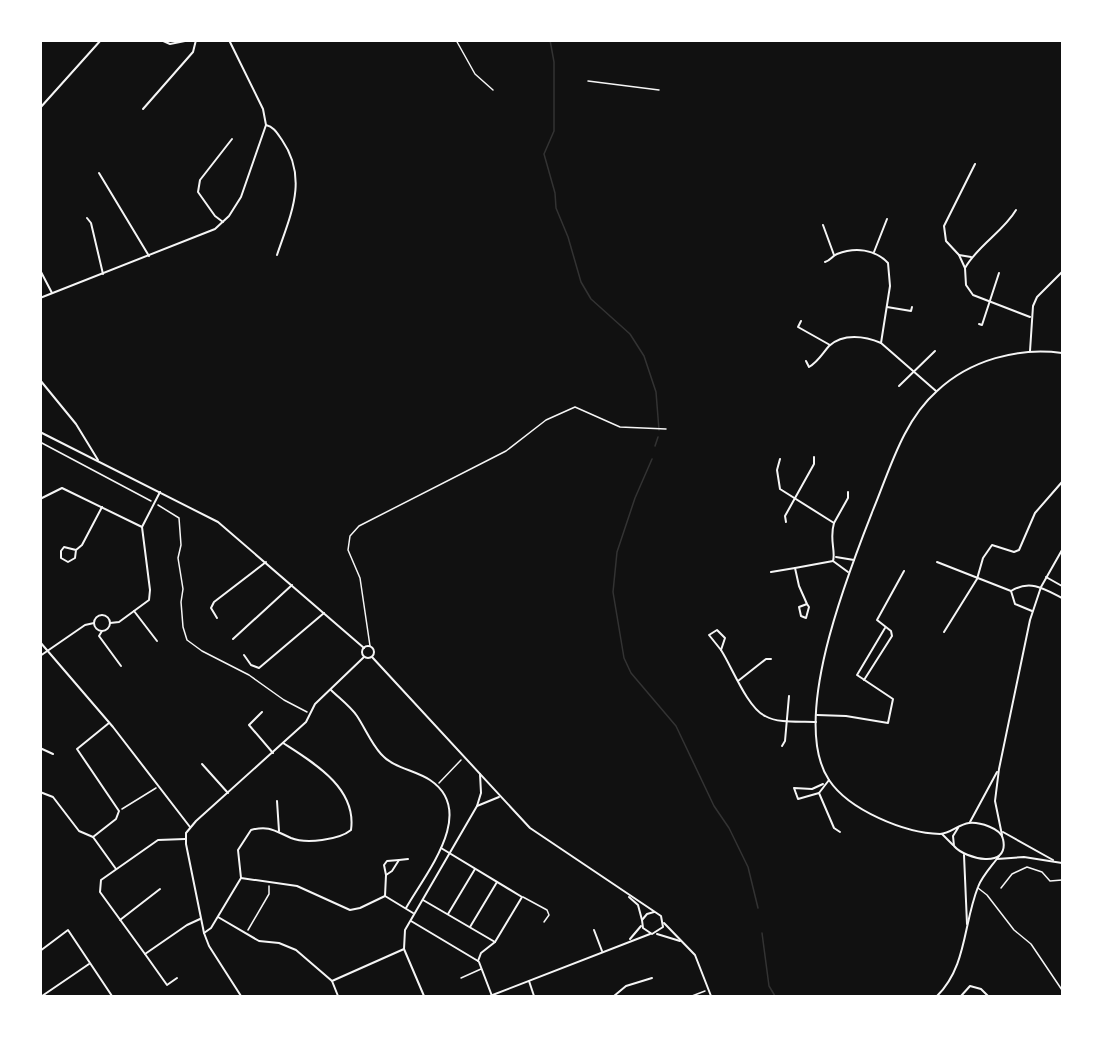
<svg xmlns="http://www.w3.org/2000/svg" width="1103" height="1037" font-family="Georgia,serif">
<rect width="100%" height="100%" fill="#111"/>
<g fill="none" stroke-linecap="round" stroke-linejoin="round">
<!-- stream -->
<g stroke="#333" stroke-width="1.5">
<polyline points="550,40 554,62 554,131 544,154 555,193 556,208 568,237 581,282 591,299 630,334 644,356 656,392 659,430"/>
<polyline points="655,446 658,437"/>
<polyline points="652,459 635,498 617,552 613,592 624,658 631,673 676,726 714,806 729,828 748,867 758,908"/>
<polyline points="762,933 769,986 775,996"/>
</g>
<!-- path -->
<g stroke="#f5f5f5" stroke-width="1.5">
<polyline points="456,40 475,74 493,90"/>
<polyline points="588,81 659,90"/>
<polyline points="40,442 151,501"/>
<polyline points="158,505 179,518 181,545 178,558 183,589 181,602 183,627 187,640 202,651 249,675 284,700 307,712"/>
<polyline points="370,646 360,578 348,550 350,536 359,526 506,451 546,420 575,407 620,427 666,429"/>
<polyline points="439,783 461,760"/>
<polyline points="122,809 156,788"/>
<polyline points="248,930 269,894 269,886"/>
<polyline points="692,996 705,991"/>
</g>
<!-- service -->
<g stroke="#f5f5f5" stroke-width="1.5">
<polyline points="1001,888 1012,874 1027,867 1042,872 1050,881 1062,880"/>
<polyline points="523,897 547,910 549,915 544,922"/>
<polyline points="461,978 481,969"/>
</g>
<!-- pedestrian -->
<polyline stroke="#f5f5f5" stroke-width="1.5" points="978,888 987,895 1014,930 1031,944 1062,990"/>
<!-- minor -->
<g stroke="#f5f5f5" stroke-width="2">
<polyline points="161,40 170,44 190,40"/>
<polyline points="40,108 101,40"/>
<polyline points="143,109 193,52 196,40"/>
<path d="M 266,125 C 274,127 277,133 282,140 C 309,179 290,216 277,255"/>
<polyline points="1062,157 1062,169"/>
<polyline points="975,164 944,226 946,241 959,255 965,268 966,285 973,295 1030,317"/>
<polyline points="99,173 149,256"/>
<polyline points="87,218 91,223 103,274"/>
<polyline points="223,222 215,216 198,192 200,180 232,139"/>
<polyline points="823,225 834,255"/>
<polyline points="874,252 887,219"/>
<polyline points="959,255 971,257"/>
<path d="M 825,262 C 831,260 832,256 837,254 C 855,247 875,249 888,263 L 890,286 L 881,343"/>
<path d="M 965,268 C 978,245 1003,232 1016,210"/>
<polyline points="40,270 52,293"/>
<polyline points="40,298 215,229 229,216 241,197 266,125 263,109 229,40"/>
<polyline points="887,307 911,311 912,307"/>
<polyline points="801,321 798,327 830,345"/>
<polyline points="979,324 982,325 999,273"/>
<polyline points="1030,351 1033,306 1037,297 1062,272"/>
<path d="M 806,361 L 809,367 C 818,362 822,354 829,346 C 843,333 865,336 881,343 L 936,391"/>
<polyline points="40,380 76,424 98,460"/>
<polyline points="899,386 935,351"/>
<polyline points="40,432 218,522 364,648"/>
<path d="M 780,459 L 777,470 L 780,489 L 834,523 C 829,540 836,551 833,561"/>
<polyline points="40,499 62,488 142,527"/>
<polyline points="786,522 785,516 814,464 814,457"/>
<polyline points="834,523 848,498 848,492"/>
<polyline points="76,550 64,547 61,551 61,558 68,562 75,558 76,550 82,545 102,507"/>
<polyline points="836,557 854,560"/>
<polyline points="833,561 848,572"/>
<polyline points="937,562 1011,591"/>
<polyline points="771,572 795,568"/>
<polyline points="1046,577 1062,586"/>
<path d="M 1011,591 C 1030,579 1045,589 1062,598"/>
<polyline points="1011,591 1015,604 1032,611"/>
<polyline points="807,604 809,607 806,618 801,616 799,607 807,604 799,586 795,568 833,561"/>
<polyline points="134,611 157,641"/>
<circle cx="102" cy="623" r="8"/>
<polyline points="217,618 211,608 214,602 266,562"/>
<polyline points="110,623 119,622 149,600 150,590 142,527 160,492"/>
<polygon points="717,630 725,638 721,650 709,635"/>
<polyline points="102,631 99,636 121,666"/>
<polyline points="944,632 977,579 983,558 992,545 1014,552 1019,550 1035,513 1062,482"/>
<polyline points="233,639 292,585"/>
<polyline points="40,642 113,727 190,827"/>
<circle cx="368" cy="652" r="6"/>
<path d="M 721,650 C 732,667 747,707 765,716 C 779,724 801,721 816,722"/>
<polyline points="244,655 251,665 259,668 324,613"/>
<polyline points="40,656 85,625 94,623"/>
<polyline points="372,657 530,828 661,916 663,927 652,934 643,928 642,920 647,914 654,912"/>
<polyline points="864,680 892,636 891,631 877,620 904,571"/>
<polyline points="738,681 766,659 771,659"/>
<path d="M 331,690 C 339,698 350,706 357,716 C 365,728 371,743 381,754 C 393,768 415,770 430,780 C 478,812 425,874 406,908"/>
<polyline points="262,712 249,725 273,753"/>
<polyline points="817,715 846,716 888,723 893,699 857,675 885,628"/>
<polyline points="782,746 785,741 789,696"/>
<polyline points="40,748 53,754"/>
<polyline points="202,764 228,793"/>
<polyline points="829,780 819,793 834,828 840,832"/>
<polyline points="40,792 53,797 79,831 93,837 116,869"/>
<polyline points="819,793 798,799 794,788 812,789 823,784"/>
<polyline points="277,801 279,831"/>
<polyline points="477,806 499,797"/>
<polyline points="970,822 997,772"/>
<path d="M 958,828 L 953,836 L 954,846 C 965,859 1010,870 1003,839 C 1001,828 979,822 969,823 C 959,824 950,834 940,834 C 904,833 849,810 829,780 C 789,720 849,571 873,510 C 890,469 903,421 937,391 C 970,360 1018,347 1062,353"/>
<polyline points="1003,832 1053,860"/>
<polyline points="942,834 953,845"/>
<polyline points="1002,835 995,801 999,769 1030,620 1041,587 1062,550"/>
<polyline points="93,837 116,819 119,811 77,749 109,723"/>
<polyline points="185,839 158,840 101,880 100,892 145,954 187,925 200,919"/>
<polyline points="441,848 522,897 495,942 481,953 478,961"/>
<polyline points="964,855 967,924"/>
<polyline points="997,859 1024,857 1062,863"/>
<polyline points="386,875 384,865 387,861 399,860"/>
<polyline points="241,878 297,886 350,910 360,908 385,896 413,913"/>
<polyline points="385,896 386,875 392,871 399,860 408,859"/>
<polyline points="629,897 638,905 642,920"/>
<polyline points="423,900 495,942"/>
<polyline points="448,914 475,869"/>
<polyline points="218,917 259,941 279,943 296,950 332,981"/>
<polyline points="120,920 160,889"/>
<polyline points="411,921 478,961"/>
<polyline points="664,923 695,955 711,996"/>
<polyline points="470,927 497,882"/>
<polyline points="594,930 602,951"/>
<path d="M 204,933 L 211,928 L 241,878 L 238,850 L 251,830 C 269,825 275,831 291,838 C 306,844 339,840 351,830 C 357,788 314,763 283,743"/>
<polyline points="657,934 680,941"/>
<polyline points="630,939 641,926"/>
<polyline points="40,951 68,930 112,996"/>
<polyline points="145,954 167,985 177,978"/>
<polyline points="479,962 492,996"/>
<polyline points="529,981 534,996"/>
<polyline points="42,996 89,964"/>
<polyline points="241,996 209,946 204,933 186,844 186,833 196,821 306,722 315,704 364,657"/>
<polyline points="338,996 332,981 404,949"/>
<polyline points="424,996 404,949 405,930 477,806 481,793 480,774"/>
<polyline points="490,996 650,934"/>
<polyline points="614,996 626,986 652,978"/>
<polyline points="911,996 924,996"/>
<path d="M 937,996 C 967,966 963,925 978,887 C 982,876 992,866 999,856"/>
<polyline points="961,996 970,986 981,989 988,996"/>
</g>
</g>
<!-- border -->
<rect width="1103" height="1037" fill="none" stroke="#ffffff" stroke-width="84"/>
</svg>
